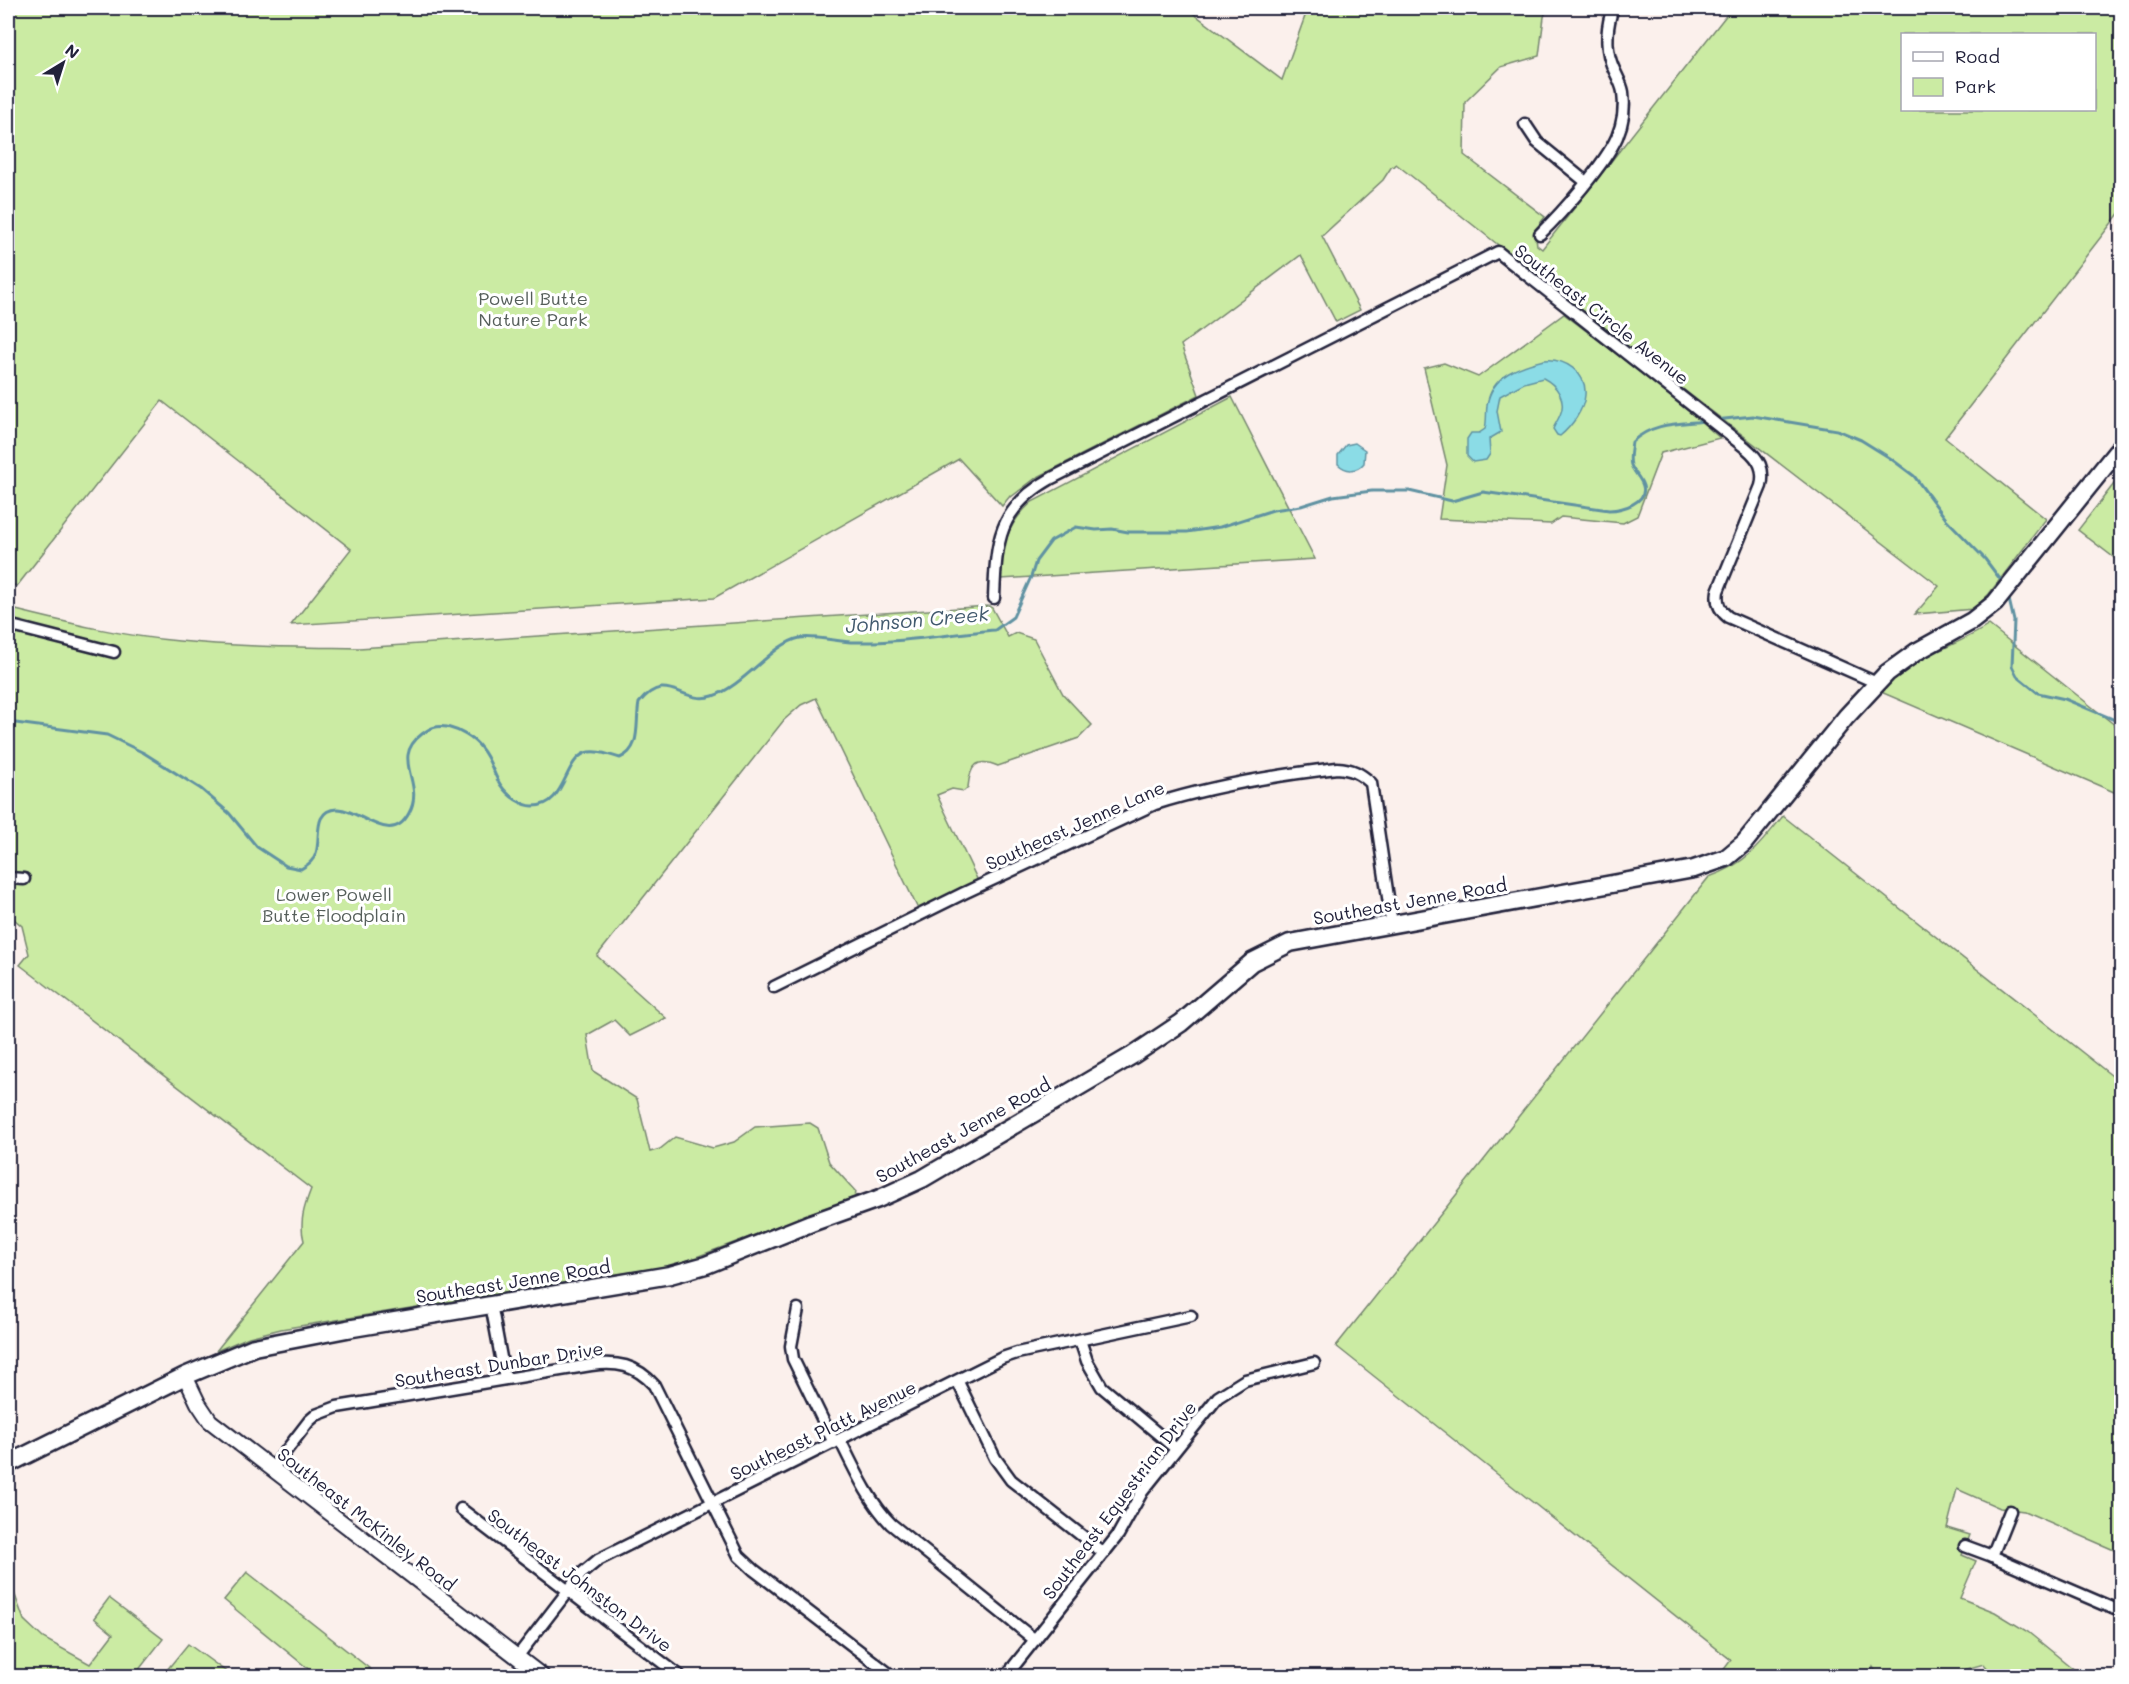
<svg xmlns="http://www.w3.org/2000/svg" width="2129" height="1684" font-family="Mali,sans-serif">
<rect width="100%" height="100%" fill="#fbf0ec"/>
<filter id="ink" filterUnits="userSpaceOnUse"><feTurbulence type="fractalNoise" baseFrequency=".0167" numOctaves="2"/><feDisplacementMap in="SourceGraphic" scale="12" xChannelSelector="R" yChannelSelector="G"/><feConvolveMatrix kernelMatrix="1 2 1 2 8 2 1 2 1" color-interpolation-filters="sRGB"/></filter>
<g filter="url(#ink)">
<!-- green -->
<g fill="#cbeba3" stroke="#76866f" stroke-width="1.5" fill-rule="evenodd">
<path d="M 8,8 L 1186,8 L 1282,80 L 1308,8 L 1547,8 L 1544,17 L 1539,56 L 1501,67 L 1465,102 L 1464,155 L 1545,217 L 1535,230 L 1537,245 L 1542,249 L 1732,8 L 2121,8 L 2121,211 L 1945,438 L 2046,519 L 1989,594 L 1974,609 L 1915,614 L 1939,586 L 1507,254 L 1497,244 L 1396,164 L 1394,167 L 1392,166 L 1383,180 L 1322,236 L 1360,310 L 1336,322 L 1301,255 L 1181,345 L 1199,395 L 1036,478 L 1011,497 L 1010,496 L 1002,506 L 959,459 L 714,598 L 291,625 L 351,549 L 162,401 L 17,586 L 8,583 ZM 1902,34 L 2094,34 L 2094,110 L 1902,110 Z"/>
<polygon points="1564,314 1665,391 1720,438 1661,453 1637,516 1623,523 1561,517 1551,524 1439,519 1447,465 1424,368 1444,363 1478,377"/>
<path d="M 1232,397 L 1315,559 L 1001,579 C 1001,547 1007,524 1032,502 Z"/>
<polygon points="2121,475 2122,563 2121,563 2078,530"/>
<path d="M 989,606 L 992,608 L 1008,637 L 1016,633 L 1034,639 L 1063,694 L 1092,725 L 1079,738 L 998,766 C 976,757 970,766 968,787 L 964,791 L 952,789 L 937,795 L 978,881 L 918,909 L 816,698 L 801,705 L 784,720 L 597,956 L 666,1018 L 630,1036 L 614,1020 L 587,1035 L 593,1071 L 637,1099 L 650,1152 L 660,1149 L 675,1137 L 713,1148 L 734,1142 L 755,1127 L 810,1123 L 818,1128 L 829,1162 L 856,1192 L 855,1197 L 675,1265 L 281,1329 L 249,1337 L 216,1351 L 304,1241 C 299,1222 304,1207 311,1189 L 20,965 L 29,954 L 22,926 L 8,914 L 8,889 L 16,884 L 25,882 L 25,880 L 11,872 L 8,871 L 8,608 C 64,622 121,636 179,641 C 239,647 299,647 359,648 Z"/>
<path d="M 1989,625 L 2121,730 L 2121,795 L 1881,692 C 1896,676 1913,662 1934,653 C 1953,644 1971,637 1989,625 Z"/>
<path d="M 1783,816 L 2121,1083 L 2121,1553 L 2024,1511 L 2000,1508 L 1957,1489 L 1947,1528 L 1970,1535 L 1962,1555 L 1976,1561 L 1960,1598 L 1995,1612 L 2028,1632 L 2082,1676 L 1994,1676 L 1984,1664 L 1962,1670 L 1960,1676 L 1884,1676 L 1877,1674 L 1873,1667 L 1870,1676 L 1719,1676 L 1731,1660 L 1336,1346 L 1709,877 C 1745,865 1760,845 1783,816 Z"/>
<polygon points="247,1572 379,1676 317,1676 224,1600"/>
<polygon points="8,1576 24,1620 43,1638 90,1664 113,1634 94,1618 109,1598 163,1639 134,1676 8,1676"/>
<polygon points="188,1644 232,1676 162,1676"/>
</g>
<!-- water -->
<g fill="#8bdce6" stroke="#6192a2" stroke-width="1.5">
<path d="M 1544,360 C 1564,358 1587,372 1585,395 C 1584,410 1571,427 1560,436 L 1557,435 L 1553,429 C 1555,424 1558,420 1560,415 C 1567,400 1557,385 1543,378 L 1524,383 L 1500,396 L 1497,411 L 1501,432 L 1489,439 L 1490,454 L 1486,460 L 1473,462 L 1467,456 L 1467,439 L 1471,433 L 1479,433 L 1485,429 C 1487,421 1486,413 1487,405 C 1492,375 1519,366 1544,360 Z"/>
<path d="M 1355,443 L 1365,450 L 1364,463 C 1357,472 1346,472 1338,464 L 1338,455 L 1346,445 Z"/>
</g>
<g fill="none" stroke-linecap="round" stroke-linejoin="round">
<!-- stream -->
<g stroke="#6192a2" stroke-width="3">
<polyline points="1715,420 1753,416 1837,430 1861,440 1890,458 1914,476 1946,519 1985,559 2003,583"/>
<polyline points="2008,595 2014,621 2012,666 2017,676 2038,693 2065,699 2122,723"/>
<path d="M 8,722 L 107,735 L 144,753 L 201,789 L 229,813 L 257,847 L 286,866 L 301,869 C 307,865 314,861 316,853 C 321,838 312,810 337,809 C 359,808 391,848 409,813 C 426,783 389,759 422,734 C 430,728 437,725 447,727 C 459,730 474,738 481,748 C 496,766 492,784 516,800 C 521,803 528,806 533,806 C 566,806 563,762 585,753 C 596,749 609,755 620,758 C 642,749 635,723 639,703 C 667,668 682,706 713,696 C 744,686 773,643 800,638 C 812,635 839,642 854,642 C 901,643 949,634 995,630 L 1013,617 L 1031,577 L 1036,561 L 1051,541 L 1076,527 L 1096,530 L 1112,529 L 1128,532 L 1187,532 L 1220,527 L 1273,510 L 1301,506 L 1333,496 L 1372,491 L 1409,491 L 1452,501 L 1483,492 L 1609,510 C 1621,510 1648,503 1643,486 C 1641,478 1634,473 1631,465 C 1629,459 1631,449 1632,442 C 1653,422 1679,424 1706,421"/>
</g>
<!-- minor casing -->
<g stroke="#22223b" stroke-width="15">
<g id="minor">
<polyline points="1525,124 1537,142 1586,182"/>
<path d="M 1540,234 C 1562,213 1605,164 1617,137 C 1623,123 1625,106 1623,92 C 1621,81 1614,72 1611,62 C 1605,45 1607,24 1613,8"/>
<path d="M 994,598 C 996,541 998,508 1052,478 L 1498,252 L 1746,448 C 1759,459 1765,469 1761,486 L 1718,591 C 1716,602 1719,610 1728,617 L 1877,683"/>
<polyline points="8,625 114,652"/>
<polyline points="8,878 24,879"/>
<path d="M 774,987 L 964,893 L 1155,804 C 1212,786 1277,775 1337,768 C 1352,769 1360,773 1371,783 L 1392,924"/>
<polyline points="491,1304 505,1379"/>
<polyline points="798,1309 791,1346 793,1359 834,1443"/>
<polyline points="1080,1340 1087,1361 1102,1387 1175,1448"/>
<polyline points="958,1382 995,1458 1011,1480 1104,1553"/>
<path d="M 840,1440 C 855,1470 868,1500 891,1524 L 1035,1640"/>
<path d="M 272,1469 L 309,1421 L 316,1415 L 337,1407 L 591,1365 C 617,1361 636,1365 654,1385 L 739,1556 L 754,1570 L 892,1676"/>
<polyline points="461,1509 680,1676"/>
<polyline points="1965,1546 1992,1556 2122,1612"/>
<polyline points="1992,1556 2010,1511"/>
<polyline points="517,1657 581,1574 598,1560 1002,1358 1017,1353 1191,1316"/>
<polyline points="1006,1676 1118,1535 1142,1492 1218,1397 1245,1380 1314,1363"/>
</g>
</g>
<!-- tertiary casing -->
<g stroke="#22223b" stroke-width="18">
<polyline id="tertiary" points="185,1376 198,1403 210,1421 542,1676"/>
</g>
<!-- primary casing -->
<g stroke="#22223b" stroke-width="21">
<polyline id="primary" points="8,1464 185,1376 254,1347 347,1329 670,1275 706,1265 811,1223 878,1199 922,1179 1133,1055 1181,1023 1252,962 1290,943 1694,869 1726,858 1744,843 1846,717 1887,673 1916,652 1972,621 1995,603 2122,445"/>
</g>
<!-- minor -->
<use href="#minor" stroke="#fff" stroke-width="10"/>
<!-- tertiary -->
<use href="#tertiary" stroke="#fff" stroke-width="14"/>
<!-- primary -->
<use href="#primary" stroke="#fff" stroke-width="16"/>
</g>
</g>
<g text-anchor="middle" dominant-baseline="central" stroke-width="6" stroke-linejoin="round" paint-order="stroke">
<!-- park labels -->
<g font-size="18" fill="#555e5a" stroke="#fff">
<text x="533" y="298">Powell Butte<tspan x="533" dy="21">Nature Park</tspan></text>
<text x="334" y="894">Lower Powell<tspan x="334" dy="21">Butte Floodplain</tspan></text>
</g>
<!-- street labels -->
<g font-size="18" fill="#22223b" stroke="#fff">
<text transform="translate(1602 314) rotate(38)">Southeast Circle Avenue</text>
<text transform="translate(1075 825) rotate(-24)">Southeast Jenne Lane</text>
<text transform="translate(1410 901) rotate(-10)">Southeast Jenne Road</text>
<text transform="translate(963 1130) rotate(-29)">Southeast Jenne Road</text>
<text transform="translate(513 1281) rotate(-9)">Southeast Jenne Road</text>
<text transform="translate(499 1364) rotate(-9)">Southeast Dunbar Drive</text>
<text transform="translate(823 1430) rotate(-26)">Southeast Platt Avenue</text>
<text transform="translate(1119 1500) rotate(-53)">Southeast Equestrian Drive</text>
<text transform="translate(367 1519) rotate(38)">Southeast McKinley Road</text>
<text transform="translate(580 1580) rotate(37)">Southeast Johnston Drive</text>
</g>
<!-- water labels -->
<g font-size="20" font-style="italic" fill="#425a6e" stroke="#fff">
<text transform="translate(917 619) rotate(-5)">Johnson Creek</text>
</g>
</g>
<!-- margin -->
<rect width="2129" height="1684" fill="none" stroke="#fff" stroke-width="30"/>
<rect x="15" y="15" width="2099" height="1654" fill="none" stroke="#22223b" stroke-width="2" filter="url(#ink)"/>
<!-- legend -->
<rect x="1901" y="33" width="195" height="78" fill="#ffffff" stroke="#a7a7b1" stroke-width="1.5"/>
<rect x="1913" y="52" width="30" height="9" fill="#ffffff" stroke="#a7a7b1" stroke-width="1.5"/>
<text x="1955" y="63" font-size="18" fill="#22223b">Road</text>
<rect x="1913" y="78" width="30" height="18" fill="#cbeba3" stroke="#a7a7b1" stroke-width="1.5"/>
<text x="1955" y="93" font-size="18" fill="#22223b">Park</text>
<!-- north arrow -->
<g transform="translate(63 63) rotate(38)" stroke="#ffffff" stroke-width="4.5" paint-order="stroke">
<path d="M0-4.5L10 22L0 15L-10 22Z" fill="#22223b"/>
<text y="-9" font-size="16" font-weight="bold" text-anchor="middle" fill="#22223b">N</text>
</g>
</svg>
